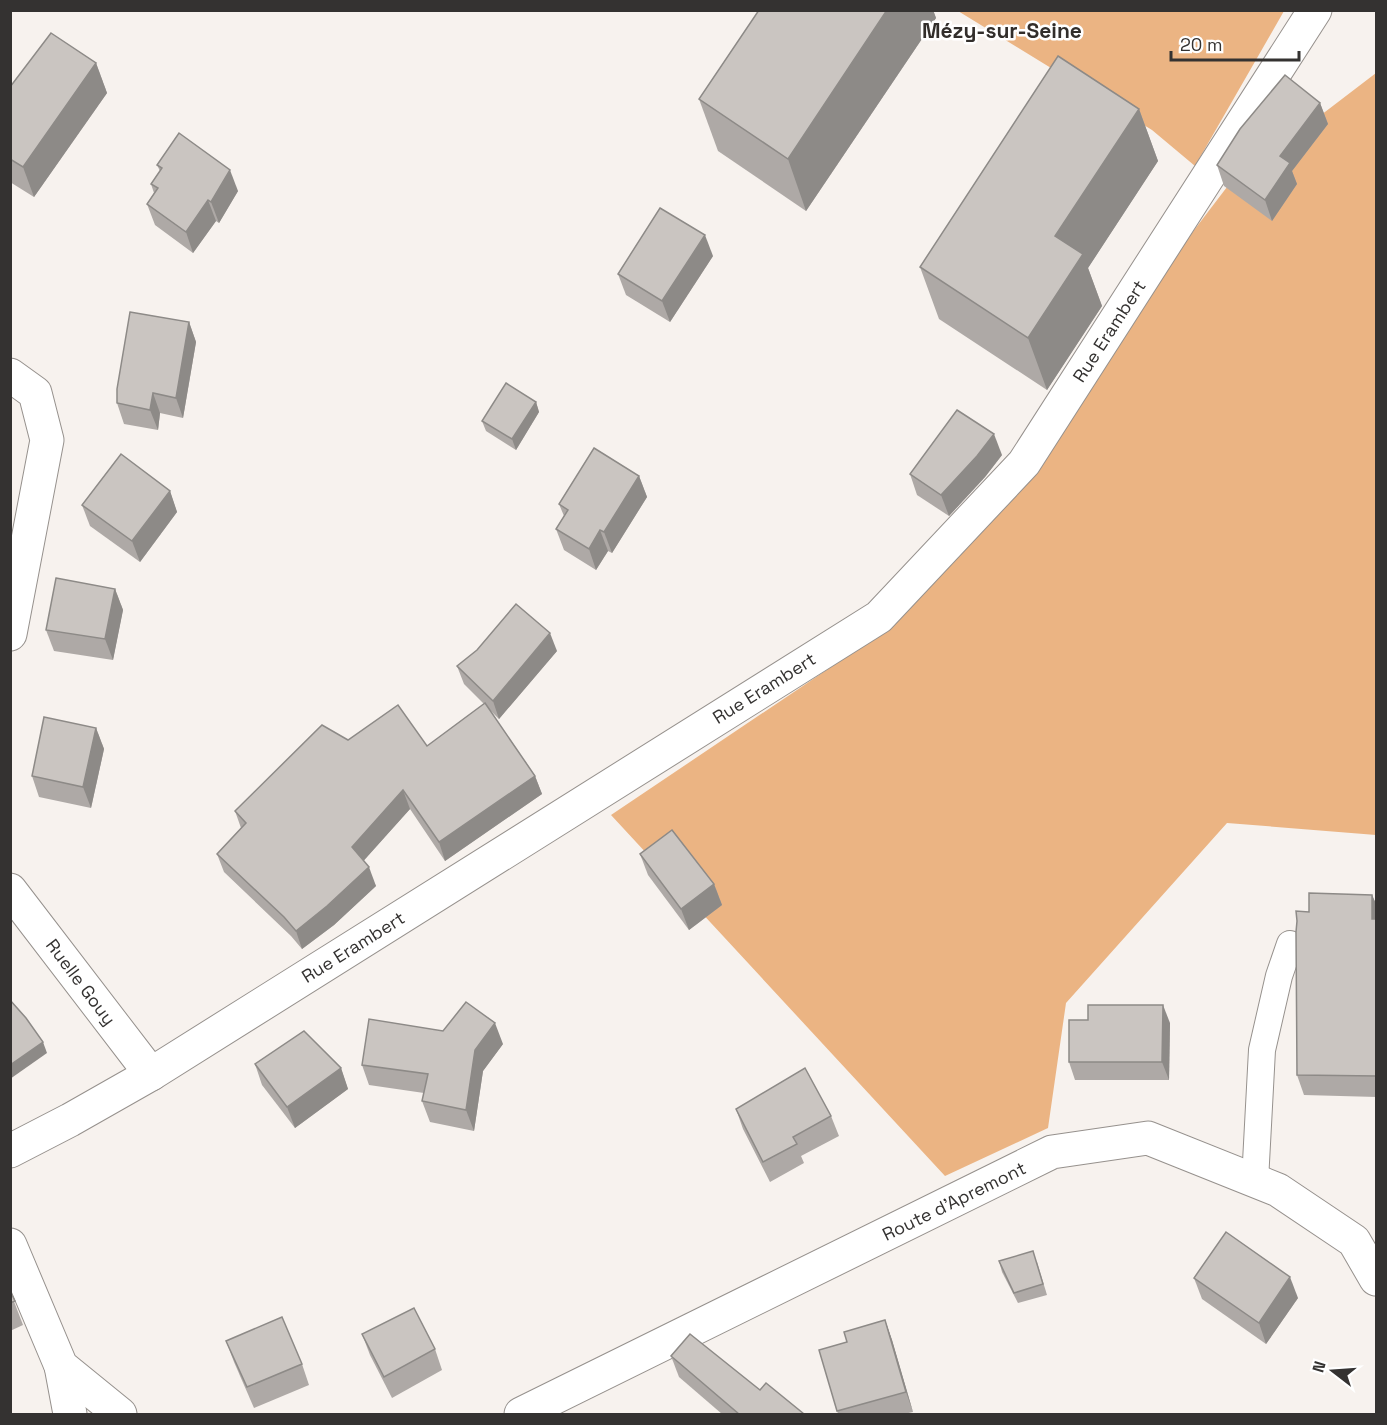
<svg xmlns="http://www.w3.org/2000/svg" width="1387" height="1425" font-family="'Space Grotesk',sans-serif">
<rect width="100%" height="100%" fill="#f7f2ee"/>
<!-- green -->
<g fill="#ebb483">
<polygon points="958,11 1284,11 1195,166 1152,130"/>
<polygon points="1376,73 1376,835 1227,823 1066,1003 1048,1128 945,1176 611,815 892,626 1227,187"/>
</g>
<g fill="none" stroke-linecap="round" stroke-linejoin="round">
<!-- service casing -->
<g stroke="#96918d" stroke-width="28">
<polyline id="service" points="1255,1181 1262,1050 1279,976 1290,944"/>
</g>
<!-- minor casing -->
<g stroke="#96918d" stroke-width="35">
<g id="minor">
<polyline points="10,375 35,393 47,440 10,634"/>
<polyline points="10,890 151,1074"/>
<polyline points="10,1151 70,1120 151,1074 879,617 1024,463 1315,10"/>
<polyline points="10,1245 61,1366 120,1414"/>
<polyline points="61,1366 70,1414"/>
<polyline points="521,1414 1052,1152 1148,1138 1278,1190 1354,1241 1376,1279"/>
</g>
</g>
<!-- service -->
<use href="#service" stroke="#fff" stroke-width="26"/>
<!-- minor -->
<use href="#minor" stroke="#fff" stroke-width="33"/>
</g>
<!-- wall -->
<g fill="#aea9a6">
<polygon points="759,10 933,10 936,18 806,211 718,151 699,99"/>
<polygon points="96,63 107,93 34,197 10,182 10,87"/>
<polygon points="1320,103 1328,124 1292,171 1297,184 1272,221 1224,186 1217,165"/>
<polygon points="1139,109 1158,161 1088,268 1102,306 1047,390 939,319 920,267"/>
<polygon points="157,165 238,191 219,223 216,221 193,253 155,225 147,204 154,193 151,184 160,171"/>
<polygon points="713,256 670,322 626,295 618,274"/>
<polygon points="189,322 196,342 183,418 160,413 158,430 124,424 117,403"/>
<polygon points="536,402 539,412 516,450 486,431 482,421"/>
<polygon points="1002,455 985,477 949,516 917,495 910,474"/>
<polygon points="639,476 647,497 612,553 608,551 596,570 564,550 556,529 564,516 559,504"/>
<polygon points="170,491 177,512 140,562 90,526 82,505"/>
<polygon points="115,589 123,610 113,660 54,651 46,630"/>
<polygon points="557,651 499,719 488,708 535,776 542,794 445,861 410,809 363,861 376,886 334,925 302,949 291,936 224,872 217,854 241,828 235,811 348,740 427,746 484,704 464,684 457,666"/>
<polygon points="96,728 104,749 91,808 39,797 32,776"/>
<polygon points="640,854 714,884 722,905 689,930 648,875"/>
<polygon points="1372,895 1377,906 1377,1097 1304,1095 1297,1075 1297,921 1309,912"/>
<polygon points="1170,1023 1169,1080 1075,1080 1069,1062"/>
<polygon points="503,1044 483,1071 474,1131 430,1122 422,1101 424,1093 369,1085 362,1065"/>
<polygon points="255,1064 341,1068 348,1089 295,1128 262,1085"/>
<polygon points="736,1109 831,1116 839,1136 801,1156 804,1163 770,1182 743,1129"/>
<polygon points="999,1261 1037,1262 1047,1295 1018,1303 1002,1272"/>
<polygon points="1194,1278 1298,1298 1266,1344 1202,1299"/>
<polygon points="10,1291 23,1325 10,1331"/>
<polygon points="885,1320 892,1340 913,1412 904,1414 838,1414 819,1350 847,1342"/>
<polygon points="362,1334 435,1349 442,1370 392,1398 370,1355"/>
<polygon points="226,1341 302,1364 309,1385 254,1408 234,1362"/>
<polygon points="671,1356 760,1390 804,1414 722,1414 679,1377"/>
</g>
<!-- shaded-wall -->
<g fill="#8d8a87">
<polygon points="887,10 933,10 936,18 806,211 788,159"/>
<polygon points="96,63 107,93 34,197 23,167"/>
<polygon points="1320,103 1328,124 1292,171 1297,184 1272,221 1265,200 1280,156"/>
<polygon points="1139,109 1158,161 1088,268 1102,306 1047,390 1028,338 1055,236"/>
<polygon points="230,170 238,191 219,223 211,202"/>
<polygon points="208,200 216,221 193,253 186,232"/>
<polygon points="705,235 713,256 670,322 662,301"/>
<polygon points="189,322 196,342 183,418 176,398"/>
<polygon points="153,393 160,413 158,430 150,410"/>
<polygon points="536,402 539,412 516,450 512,439"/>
<polygon points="994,434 1002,455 985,477 949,516 941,495"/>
<polygon points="639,476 647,497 612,553 604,532"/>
<polygon points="170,491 177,512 140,562 132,541"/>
<polygon points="600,530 608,551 596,570 589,549"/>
<polygon points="115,589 123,610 113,660 105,639"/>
<polygon points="550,633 557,651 499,719 493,701"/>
<polygon points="96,728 104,749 91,808 83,787"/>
<polygon points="535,776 542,794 445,861 439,842"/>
<polygon points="403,790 410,809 359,866 352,847"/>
<polygon points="369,867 376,886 334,925 302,949 296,931"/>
<polygon points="714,884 722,905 689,930 681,909"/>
<polygon points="1372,895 1377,906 1377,932 1372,919"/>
<polygon points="1163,1005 1170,1023 1169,1080 1162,1062"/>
<polygon points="495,1023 503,1044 483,1071 474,1131 466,1110 475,1050"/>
<polygon points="43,1042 47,1053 10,1079 10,1065"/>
<polygon points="341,1068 348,1089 295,1128 287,1107"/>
<polygon points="1290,1277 1298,1298 1266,1344 1259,1323"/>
<polygon points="885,1320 892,1340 913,1412 906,1392"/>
</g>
<!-- building -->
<g fill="#cac5c1" stroke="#8d8a87" stroke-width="1.5">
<polygon points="759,10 887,10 788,159 699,99"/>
<polygon points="51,33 96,63 23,167 10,159 10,87"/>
<polygon points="1058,56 1139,109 1055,236 1083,254 1028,338 920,267"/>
<polygon points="1285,75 1320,103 1280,156 1290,163 1265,200 1217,165 1240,129"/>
<polygon points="179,133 230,170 211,202 208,200 186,232 147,204 158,188 151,184 162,168 157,165"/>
<polygon points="660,208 705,235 662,301 618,274"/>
<polygon points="130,312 189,322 176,398 153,393 150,410 117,403 117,389"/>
<polygon points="506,383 536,402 512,439 482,421"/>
<polygon points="957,410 994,434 977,456 941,495 910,474"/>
<polygon points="594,448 639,476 604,532 600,530 589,549 556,529 568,510 559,504"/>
<polygon points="121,454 170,491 132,541 82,505"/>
<polygon points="56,578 115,589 105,639 46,630"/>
<polygon points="516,604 550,633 493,701 457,666 477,650"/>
<polygon points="485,703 535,776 439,842 403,790 352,847 369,867 327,906 296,931 284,917 217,854 246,823 235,811 322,725 348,740 398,705 427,746"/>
<polygon points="44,717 96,728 83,787 32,776"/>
<polygon points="672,830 714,884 681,909 640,854"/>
<polygon points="1309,893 1372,895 1372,919 1377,919 1377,1076 1297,1075 1296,932 1297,921 1296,911 1309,912"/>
<polygon points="10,1000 26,1018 43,1042 10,1065"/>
<polygon points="466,1002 495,1023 475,1050 466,1110 422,1101 428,1074 362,1065 369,1019 443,1031"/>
<polygon points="1088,1005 1163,1005 1162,1062 1069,1062 1069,1020 1088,1020"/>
<polygon points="304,1031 341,1068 287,1107 255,1064"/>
<polygon points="805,1068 831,1116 793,1137 797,1144 763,1162 736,1109"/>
<polygon points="1226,1232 1290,1277 1259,1323 1194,1278"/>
<polygon points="1033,1251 1043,1284 1014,1293 999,1261"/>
<polygon points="10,1291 15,1301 10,1303"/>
<polygon points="414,1308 435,1349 384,1377 362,1334"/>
<polygon points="282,1317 302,1364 247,1387 226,1341"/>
<polygon points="885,1320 906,1392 837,1411 819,1350 847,1342 844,1332"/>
<polygon points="690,1334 760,1390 766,1383 804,1414 739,1414 671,1356"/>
</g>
<g text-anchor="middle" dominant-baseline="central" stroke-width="5" stroke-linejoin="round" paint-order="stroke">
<!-- street labels -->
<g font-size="18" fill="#343231" stroke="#fff">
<text transform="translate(1109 331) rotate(-57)">Rue Erambert</text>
<text transform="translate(764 688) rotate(-32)">Rue Erambert</text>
<text transform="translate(353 947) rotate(-32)">Rue Erambert</text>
<text transform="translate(81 982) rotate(53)">Ruelle Gouy</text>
<text transform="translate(954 1201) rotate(-26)">Route d'Apremont</text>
</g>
<!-- quarter labels -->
<g font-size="21" font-weight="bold" fill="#322e2b" stroke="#fff">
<text x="1002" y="30">Mézy-sur-Seine</text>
</g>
</g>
<!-- border -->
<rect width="1387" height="1425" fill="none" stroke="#343231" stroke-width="24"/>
<!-- north arrow -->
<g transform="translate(1333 1371) rotate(287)" stroke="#ffffff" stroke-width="4.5" paint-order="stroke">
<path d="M0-4.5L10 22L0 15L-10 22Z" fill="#343231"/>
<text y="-9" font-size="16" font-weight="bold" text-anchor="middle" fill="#343231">N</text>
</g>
<!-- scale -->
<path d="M1171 51v9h128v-9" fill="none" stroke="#343231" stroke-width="3"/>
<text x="1180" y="51" font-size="18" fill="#343231" stroke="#ffffff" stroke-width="4.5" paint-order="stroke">20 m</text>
</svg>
